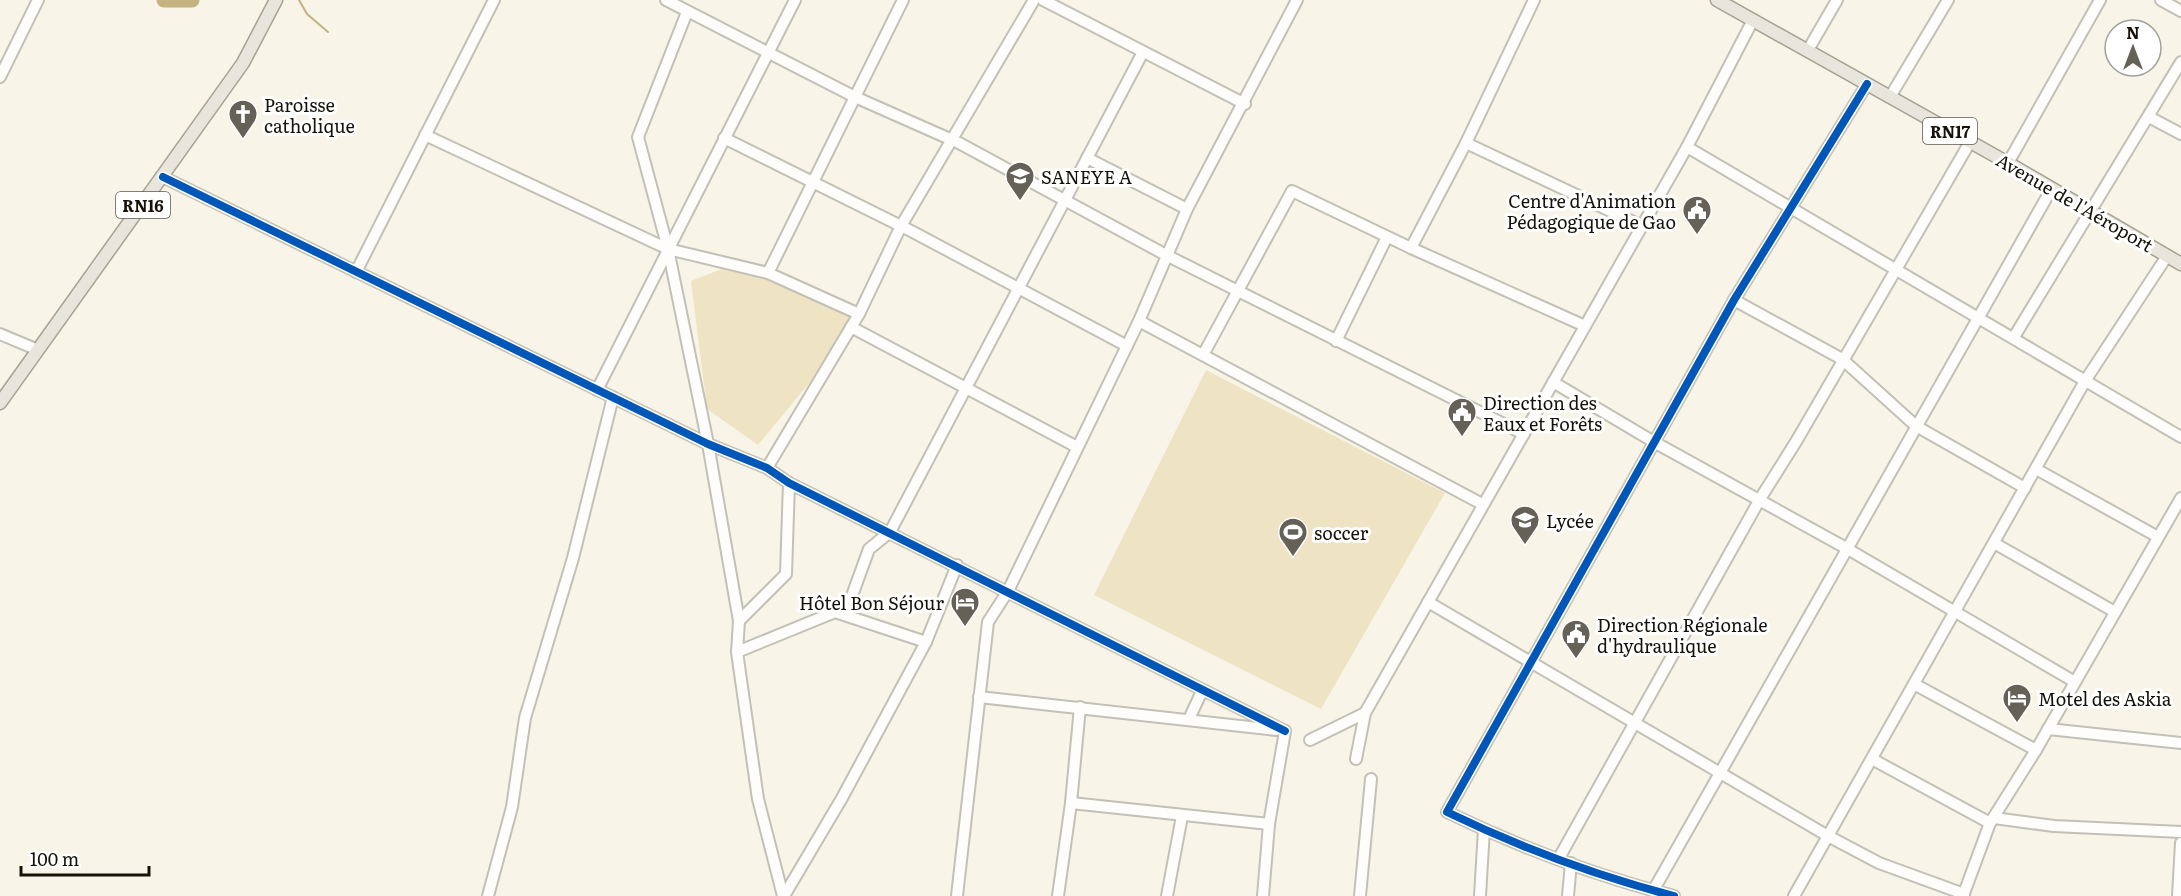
<svg xmlns="http://www.w3.org/2000/svg" width="2181" height="896" font-family="Literata,serif">
<rect width="100%" height="100%" fill="#f8f4e8"/>
<!-- green -->
<g fill="#eee3c3">
<polygon points="724,268 765,278 851,317 819,371 758,445 707,409 691,281"/>
<polygon points="1206,370 1445,493 1321,709 1094,595"/>
</g>
<g fill="none" stroke-linecap="round" stroke-linejoin="round">
<!-- stream -->
<polyline stroke="#c4b280" stroke-width="2" points="299,0 307,14 328,32"/>
<!-- river -->
<polyline stroke="#c4b280" stroke-width="15" points="164,0 192,0"/>
<!-- minor casing -->
<g stroke="#c3c0b6" stroke-width="14">
<g id="minor">
<polyline points="666,0 855,97 959,143 1166,255 1524,434"/>
<polyline points="1043,0 1245,104"/>
<polyline points="2161,0 2181,11"/>
<polyline points="687,12 638,137 668,249 708,444 739,621 737,652 758,799 783,896"/>
<polyline points="1808,50 1837,0"/>
<polyline points="0,77 38,0"/>
<polyline points="1890,97 1948,0"/>
<polyline points="2149,117 2181,134"/>
<polyline points="425,135 668,249 768,273 859,314"/>
<polyline points="724,138 913,232 1127,346"/>
<polyline points="1466,143 1640,225"/>
<polyline points="1687,147 2181,437"/>
<polyline points="1087,158 1187,209"/>
<polyline points="2008,163 2100,0"/>
<polyline points="163,177 708,444 767,468 789,483 1285,731"/>
<polyline points="1411,248 1466,143 1534,0"/>
<polyline points="356,272 494,0"/>
<polyline points="768,273 903,0"/>
<polyline points="1734,300 1842,359 1916,426 2025,488"/>
<polyline points="1139,321 1482,504"/>
<polyline points="851,327 1077,447"/>
<polyline points="0,334 38,350"/>
<polyline points="2014,337 2181,62"/>
<polyline points="1336,341 1387,237"/>
<polyline points="1203,355 1292,191 1411,248 1585,326"/>
<polyline points="1553,382 1654,442 1846,548 2075,682"/>
<polyline points="597,390 795,0"/>
<polyline points="767,468 859,314 901,226 1034,0"/>
<polyline points="2036,469 2158,537"/>
<polyline points="1994,543 2115,612"/>
<polyline points="1428,602 1828,836 1879,863 1964,894"/>
<polyline points="845,615 869,549 890,532 1143,52"/>
<polyline points="739,621 786,574 789,483"/>
<polyline points="737,652 835,612 926,642"/>
<polyline points="1914,684 2036,750"/>
<polyline points="979,697 1276,730"/>
<polyline points="1189,719 1202,691"/>
<polyline points="2048,729 2181,743"/>
<polyline points="1310,740 1365,713"/>
<polyline points="1356,759 1365,713 1687,147 1753,20"/>
<polyline points="1872,759 1990,823"/>
<polyline points="1071,803 1269,824"/>
<polyline points="1994,818 2054,826 2181,832"/>
<polyline points="1559,858 1760,499 1797,440 1970,142"/>
<polyline points="1653,891 2052,188"/>
<polyline points="488,896 512,807 525,718 573,558 613,397"/>
<polyline points="784,896 842,798 926,642 957,565"/>
<polyline points="957,896 988,622 1008,591 1139,321 1187,209 1297,0"/>
<polyline points="1058,896 1071,803 1080,707"/>
<polyline points="1167,896 1182,816"/>
<polyline points="1263,896 1269,824 1285,731"/>
<polyline points="1360,896 1371,779"/>
<polyline points="1480,896 1484,829"/>
<polyline points="1568,896 1571,863"/>
<path d="M 1674,896 C 1597,876 1519,847 1447,812 L 1734,300 L 1867,84"/>
<polyline points="1794,896 2085,381 2167,256"/>
<polyline points="1963,896 1990,823 2036,750 2181,498"/>
<polyline points="2178,896 2181,843"/>
</g>
</g>
<!-- major casing -->
<g stroke="#a7a291" stroke-width="15">
<g id="major">
<polyline points="1717,0 2008,163 2181,264"/>
<polyline points="0,403 243,63 276,0"/>
</g>
</g>
<!-- minor -->
<use href="#minor" stroke="#fefdfc" stroke-width="10"/>
<!-- major -->
<use href="#major" stroke="#e8e5dd" stroke-width="12"/>
<!-- cycleway casing -->
<g stroke="#fff" stroke-width="11">
<g id="cycleway">
<polyline points="163,177 708,444 767,468 789,483 1285,731"/>
<path d="M 1674,896 C 1597,876 1519,847 1447,812 L 1734,300 L 1867,84"/>
</g>
</g>
<!-- cycleway -->
<use href="#cycleway" stroke="#0057b8" stroke-width="8"/>
</g>
<!-- icons -->
<defs>
<g id="church-pin" transform="scale(1.5)"><path d="M0 17L-7.5 6A9.5 9.5 0 1 1 7.5 6Z" fill="#656157" stroke="#fff"/><path d="M-1.2-6h2.4v3.5h3.3v2.4h-3.3V6h-2.4V-.1h-3.3v-2.4h3.3Z" fill="#fff"/></g>
<g id="school-pin" transform="scale(1.5)"><path d="M0 17L-7.5 6A9.5 9.5 0 1 1 7.5 6Z" fill="#656157" stroke="#fff"/><path d="M0-5L7-2L0 1L-7-2ZM-4 1L0 2.5L4 1V4Q0 6-4 4Z" fill="#fff"/></g>
<g id="civic-pin" transform="scale(1.5)"><path d="M0 17L-7.5 6A9.5 9.5 0 1 1 7.5 6Z" fill="#656157" stroke="#fff"/><path d="M-.6-6.5H3V-4.5H.6V-3L4-1V1h2V6H-6V1h2V-1L-.6-3ZM-1.2 2.5V6h2.4V2.5Z" fill="#fff"/></g>
<g id="stadium-pin" transform="scale(1.5)"><path d="M0 17L-7.5 6A9.5 9.5 0 1 1 7.5 6Z" fill="#656157" stroke="#fff"/><path d="M0-5a6.5 5 0 1 0 0 10a6.5 5 0 1 0 0-10ZM-3.5-1.8h7v3.6h-7Z" fill="#fff"/></g>
<g id="hotel-pin" transform="scale(1.5)"><path d="M0 17L-7.5 6A9.5 9.5 0 1 1 7.5 6Z" fill="#656157" stroke="#fff"/><path d="M-6-4.5h1.5V1H6V5H4.5V3h-9V5H-6ZM-4 0a1.8 1.8 0 1 1 3.6 0ZM.5 0V-2.5h3Q6-2.5 6 0Z" fill="#fff"/></g>
</defs>
<g fill-rule="evenodd">
<use href="#church-pin" x="243" y="114"/>
<use href="#school-pin" x="1020" y="176"/>
<use href="#civic-pin" x="1697" y="210"/>
<use href="#civic-pin" x="1462" y="412"/>
<use href="#school-pin" x="1525" y="520"/>
<use href="#stadium-pin" x="1293" y="532"/>
<use href="#hotel-pin" x="965" y="602"/>
<use href="#civic-pin" x="1576" y="634"/>
<use href="#hotel-pin" x="2017" y="698"/>
</g>
<g text-anchor="middle" dominant-baseline="central" stroke-width="6" stroke-linejoin="round" paint-order="stroke">
<!-- shield labels -->
<g fill="#fff" stroke="#5c5953" stroke-width="1.5">
<rect x="1923" y="118" width="54" height="26" rx="4.5"/>
<rect x="116" y="192" width="54" height="26" rx="4.5"/>
</g>
<g font-size="16" font-weight="bold" fill="#161209">
<text x="1950" y="131">RN17</text>
<text x="143" y="205">RN16</text>
</g>
<!-- poi labels -->
<g font-size="18" fill="#161209" stroke="#fff" text-anchor="start">
<text x="264" y="104">Paroisse<tspan x="264" dy="21">catholique</tspan></text>
<text x="1041" y="176">SANEYE A</text>
<text x="1676" y="200" text-anchor="end">Centre d'Animation<tspan x="1676" dy="21">Pédagogique de Gao</tspan></text>
<text x="1483" y="402">Direction des<tspan x="1483" dy="21">Eaux et Forêts</tspan></text>
<text x="1546" y="520">Lycée</text>
<text x="1314" y="532">soccer</text>
<text x="944" y="602" text-anchor="end">Hôtel Bon Séjour</text>
<text x="1597" y="624">Direction Régionale<tspan x="1597" dy="21">d'hydraulique</tspan></text>
<text x="2038" y="698">Motel des Askia</text>
</g>
<!-- street labels -->
<g font-size="18" fill="#161209" stroke="#fff">
<text transform="translate(2075 202) rotate(30)">Avenue de l'Aéroport</text>
</g>
</g>
<!-- north arrow -->
<g transform="translate(2133 48)"><circle r="28" fill="#ffffff" stroke="#a2a09d" stroke-width="1.5"/>
<path d="M0-4.5L10 22L0 15L-10 22Z" fill="#656157"/>
<text y="-9" font-size="16" font-weight="bold" text-anchor="middle" fill="#161209">N</text>
</g>
<!-- scale -->
<path d="M21 866v9h128v-9" fill="none" stroke="#161209" stroke-width="3"/>
<text x="30" y="866" font-size="18" fill="#161209" stroke="#ffffff" stroke-width="4.5" paint-order="stroke">100 m</text>
</svg>
